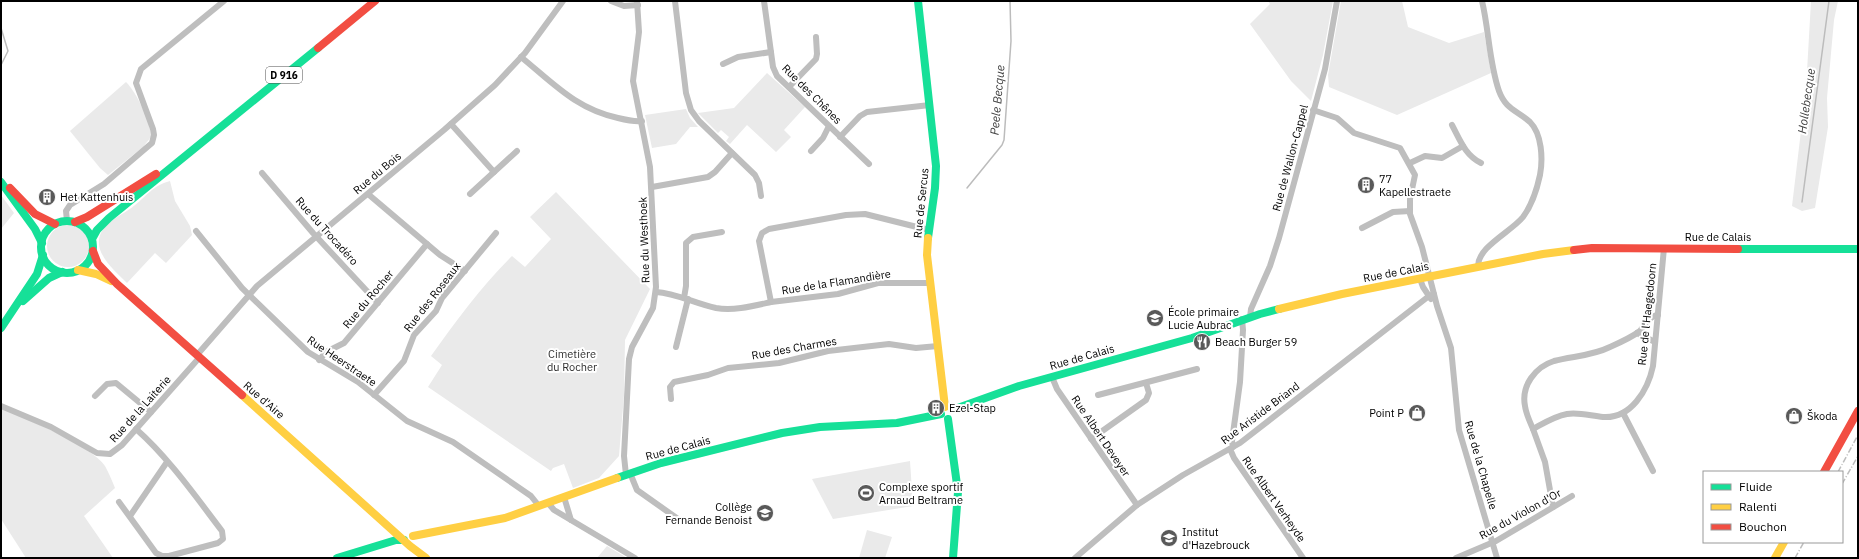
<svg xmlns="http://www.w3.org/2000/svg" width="1859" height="559" font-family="'IBM Plex Sans',sans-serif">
<rect width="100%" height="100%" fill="#fff"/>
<!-- green -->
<g fill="#eaeaea">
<polygon points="1268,1 1333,1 1323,55 1311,101 1291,81 1250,24 1270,4"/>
<polygon points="1341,1 1402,1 1408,27 1449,43 1484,32 1491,73 1397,115 1329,87 1328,75"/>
<polygon points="1811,1 1838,1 1834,20 1827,98 1828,127 1815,208 1802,211 1792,206 1806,89"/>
<polygon points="767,73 805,107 784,130 791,137 776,152 747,125 730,144 726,141 729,137 721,130 718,133 698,113 734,108"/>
<path d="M 126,82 C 137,93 151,123 151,137 L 143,147 L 108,175 L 100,168 L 70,131 Z"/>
<polygon points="686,109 690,118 698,127 690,127 676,144 652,148 645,115"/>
<path d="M 170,181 L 175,201 L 190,226 L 192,235 L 166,263 L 155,253 L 127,283 C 111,267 84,245 109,223 C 117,216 127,212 135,205 C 148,195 152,186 170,181 Z"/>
<path d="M 556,192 L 650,289 L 625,340 L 624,395 L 619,456 L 599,478 L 573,488 L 564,464 L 553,468 L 551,471 L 428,387 L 442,365 L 431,356 C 456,321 481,287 512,256 L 525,267 L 551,239 L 530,217 Z"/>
<polygon points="1,195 14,213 1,229"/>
<circle cx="68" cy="246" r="21"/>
<path d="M 1,408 C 26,419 90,444 105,466 C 109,473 112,481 115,488 L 84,516 L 113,558 L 26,558 L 1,519 Z"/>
<polygon points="910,461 913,506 833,519 812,479"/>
<polygon points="867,530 892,537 885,558 859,558"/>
<polygon points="607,546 627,558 597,558"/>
</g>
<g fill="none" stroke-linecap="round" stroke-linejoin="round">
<!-- stream -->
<g stroke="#bcbcbc" stroke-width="1.5">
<polyline points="1,28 8,51 1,65"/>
<polyline points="967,188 1002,145 1004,140 1011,41 1010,1"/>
<polyline points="1802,202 1829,1"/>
</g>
<!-- street -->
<g stroke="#bebebe" stroke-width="6">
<polyline points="611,1 624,6 638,5"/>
<polyline points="675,1 686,93 691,110 699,121 755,175 759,183 761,196"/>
<polyline points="764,1 773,67 777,76 869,164"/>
<path d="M 521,57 C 553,83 576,109 618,118 C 626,120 634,122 642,121"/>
<polyline points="723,64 738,57 771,52"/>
<polyline points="789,87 816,59 817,54 816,37"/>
<polyline points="1313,110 1337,118 1354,133 1400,148 1415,175 1410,199 1410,214 1422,247 1437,306 1451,348 1459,430 1497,558"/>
<polyline points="451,124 494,172"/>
<path d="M 1452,125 C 1460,140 1465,155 1481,163"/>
<polyline points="840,137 860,116 867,112 930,105"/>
<polyline points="811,151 823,138 829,126"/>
<polyline points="1410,163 1425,156 1442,158 1463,146"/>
<polyline points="262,173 313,233 378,303"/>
<polyline points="652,187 708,177 715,172 732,153"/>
<polyline points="368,194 440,255 465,271"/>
<polyline points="470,194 517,151"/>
<polyline points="67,221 66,211 70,205 104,184 152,143 154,135 153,129 136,83 141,69 224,1"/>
<polyline points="1362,228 1393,212 1410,211"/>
<polyline points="929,230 865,214 846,215 769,229 762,233 759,241 771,302 838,294 878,283 930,283"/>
<polyline points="196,231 242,288 308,352 358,382 407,421 453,442 531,496 539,506"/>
<path d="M 1478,267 C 1477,247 1511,232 1523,217 C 1532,205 1537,189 1540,175 C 1543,159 1542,134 1530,122 C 1517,110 1506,110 1499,91 C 1489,62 1489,30 1482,1"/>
<polyline points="1420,279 1423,287 1431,299"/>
<path d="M 656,292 C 676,293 696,304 716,308 C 734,311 753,306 771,302"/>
<polyline points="684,298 686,286 686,243 693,237 722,232"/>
<polyline points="1250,317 1251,309 1270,266 1279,238 1325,69 1337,1"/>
<polyline points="1637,333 1655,342"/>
<polyline points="676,347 688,299"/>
<polyline points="197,355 257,286 444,130 495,85 525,53 563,1"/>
<polyline points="319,360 326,352 344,343 427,244"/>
<polyline points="1052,377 1057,389 1137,505"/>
<polyline points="374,395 404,361 414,335 436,311 442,298 496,233"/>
<polyline points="1098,395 1197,369"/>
<polyline points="95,396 107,384 116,383 151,412"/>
<polyline points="671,399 670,387 674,382 708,375 728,368 779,363 828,351 889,344 916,348 938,346"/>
<polyline points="1,406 51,427 97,453 110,454 122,445 199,358"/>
<polyline points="1623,413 1653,471"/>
<path d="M 1533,429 C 1530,422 1526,414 1525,406 C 1521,386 1535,367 1554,361 C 1573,356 1592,356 1610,347 C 1619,343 1632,337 1640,331 C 1645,325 1649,316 1658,315"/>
<polyline points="1091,439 1146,400 1149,393 1146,383"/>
<polyline points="1233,447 1232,441 1240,382 1243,330 1242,319"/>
<polyline points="1230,449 1234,458 1303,558"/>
<polyline points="630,473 637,490 678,519"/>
<polyline points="626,475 624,456 629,359 632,347 653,308 656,287 650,167 633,81 639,32 637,1"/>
<polyline points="564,497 571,520"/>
<path d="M 119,502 L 156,553 L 162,556 L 169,556 L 218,543 L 223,539 L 222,531 C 196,497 168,457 136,429"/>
<polyline points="548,503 554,510 635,558"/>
<path d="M 1553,507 L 1545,462 L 1533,429 C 1544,423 1555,416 1567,414 C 1579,412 1591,416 1603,417 C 1631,419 1648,390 1653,366 L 1664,248"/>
<polyline points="130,516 167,462"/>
<polyline points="1075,558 1137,505 1183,475 1240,443 1429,296 1434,294"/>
<polyline points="1456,558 1496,541 1572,496"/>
</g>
<!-- fast -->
<g stroke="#16e098" stroke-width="8">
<polyline points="918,1 936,166 935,188 928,238"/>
<polyline points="1,182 35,229 42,243"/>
<circle cx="67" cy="247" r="26"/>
<polyline points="92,239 97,230 109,218 318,48"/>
<polyline points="1738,249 1858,249"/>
<polyline points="23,301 49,278 62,272"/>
<polyline points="1,328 37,274 43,255"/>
<polyline points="952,410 1019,386 1192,338 1260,314 1279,309"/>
<polyline points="948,419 958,492 953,558"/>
<polyline points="617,478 661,463 782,433 820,427 897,423 941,414"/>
<polyline points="337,558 396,540 404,540"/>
</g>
<!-- slow -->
<g stroke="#ffcf43" stroke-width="8">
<polyline points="928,238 927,255 945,407"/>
<polyline points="78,270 96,274 111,281"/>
<polyline points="1279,309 1342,294 1543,254 1574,250"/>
<polyline points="242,395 410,546 426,558"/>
<polyline points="413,536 505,518 617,478"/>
<polyline points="1775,558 1784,542"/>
</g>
<!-- jam -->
<g stroke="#f24e42" stroke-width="8">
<polyline points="318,48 375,1"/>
<polyline points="10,188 35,214 55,224"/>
<polyline points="75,222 87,217 156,174"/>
<polyline points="1574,250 1592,248 1738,249"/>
<polyline points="93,251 98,264 117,284 242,395"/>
<polyline points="1824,472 1858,411"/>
</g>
<!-- rail -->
<g stroke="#bdbdbd" stroke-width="1.5" stroke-dasharray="6 2 1 2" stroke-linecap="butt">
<polyline points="1838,472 1858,435"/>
<polyline points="1842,484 1858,456"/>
<polyline points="1795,558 1804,542"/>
</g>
</g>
<!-- icons -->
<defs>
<g id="building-disc" transform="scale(0.9)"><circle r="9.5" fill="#595959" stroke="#fff"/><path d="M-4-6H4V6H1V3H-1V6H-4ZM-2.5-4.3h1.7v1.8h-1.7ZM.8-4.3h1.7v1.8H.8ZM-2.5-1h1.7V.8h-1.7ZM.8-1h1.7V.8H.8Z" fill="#fff"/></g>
<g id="school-disc" transform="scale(0.9)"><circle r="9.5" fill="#595959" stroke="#fff"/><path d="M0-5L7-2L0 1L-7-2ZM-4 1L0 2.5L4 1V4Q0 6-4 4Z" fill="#fff"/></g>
<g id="restaurant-disc" transform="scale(0.9)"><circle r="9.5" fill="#595959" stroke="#fff"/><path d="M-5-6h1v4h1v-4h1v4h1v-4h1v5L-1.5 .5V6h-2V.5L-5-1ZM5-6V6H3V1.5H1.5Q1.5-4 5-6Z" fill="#fff"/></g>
<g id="shop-disc" transform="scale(0.9)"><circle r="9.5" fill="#595959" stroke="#fff"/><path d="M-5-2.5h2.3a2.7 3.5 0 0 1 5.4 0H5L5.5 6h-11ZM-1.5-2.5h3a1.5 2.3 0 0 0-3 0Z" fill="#fff"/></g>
<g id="stadium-disc" transform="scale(0.9)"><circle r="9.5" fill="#595959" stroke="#fff"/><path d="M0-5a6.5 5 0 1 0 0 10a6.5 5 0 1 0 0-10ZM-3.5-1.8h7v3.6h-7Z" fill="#fff"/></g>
</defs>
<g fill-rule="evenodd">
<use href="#building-disc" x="1366" y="185"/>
<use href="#building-disc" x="47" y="197"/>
<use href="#school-disc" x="1155" y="318"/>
<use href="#restaurant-disc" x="1202" y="342"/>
<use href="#building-disc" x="936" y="408"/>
<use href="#shop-disc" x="1417" y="413"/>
<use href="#shop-disc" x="1794" y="416"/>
<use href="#stadium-disc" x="866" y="493"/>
<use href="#school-disc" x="765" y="513"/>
<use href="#school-disc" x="1169" y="538"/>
</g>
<g text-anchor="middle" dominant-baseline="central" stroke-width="4" stroke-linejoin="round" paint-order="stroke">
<!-- shield labels -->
<rect fill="#fff" stroke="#4c4c4c" stroke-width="1" x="266" y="67" width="36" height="16" rx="3"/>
<g font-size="10" font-weight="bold" fill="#000">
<text x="284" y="75">D 916</text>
</g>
<!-- street labels -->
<g font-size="11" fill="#000" stroke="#fff">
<text transform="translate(812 94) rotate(45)">Rue des Chênes</text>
<text transform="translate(1290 158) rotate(-75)">Rue de Wallon-Cappel</text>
<text transform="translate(377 173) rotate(-40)">Rue du Bois</text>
<text transform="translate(921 203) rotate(-84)">Rue de Sercus</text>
<text transform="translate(327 231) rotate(48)">Rue du Trocadéro</text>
<text x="1718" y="237">Rue de Calais</text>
<text transform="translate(644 240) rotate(-92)">Rue du Westhoek</text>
<text transform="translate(1396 272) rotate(-11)">Rue de Calais</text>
<text transform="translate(836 282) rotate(-9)">Rue de la Flamandière</text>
<text transform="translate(432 297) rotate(-52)">Rue des Roseaux</text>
<text transform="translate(368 299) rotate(-50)">Rue du Rocher</text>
<text transform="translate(1647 314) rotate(-84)">Rue de l'Haegedoorn</text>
<text transform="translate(794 348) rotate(-10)">Rue des Charmes</text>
<text transform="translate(1082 357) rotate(-16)">Rue de Calais</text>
<text transform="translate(342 361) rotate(34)">Rue Heerstraete</text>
<text transform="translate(264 400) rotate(41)">Rue d'Aire</text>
<text transform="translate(140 409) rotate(-48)">Rue de la Laiterie</text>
<text transform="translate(1260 413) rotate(-37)">Rue Aristide Briand</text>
<text transform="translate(1101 436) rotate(56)">Rue Albert Deveyer</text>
<text transform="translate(678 448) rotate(-15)">Rue de Calais</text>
<text transform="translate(1481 465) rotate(74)">Rue de la Chapelle</text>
<text transform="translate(1274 499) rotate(55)">Rue Albert Verheyde</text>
<text transform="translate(1520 514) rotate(-29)">Rue du Violon d'Or</text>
</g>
<!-- poi labels -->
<g font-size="11" fill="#000" stroke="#fff" text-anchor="start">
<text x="1379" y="179">77<tspan x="1379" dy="13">Kapellestraete</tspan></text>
<text x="60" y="197">Het Kattenhuis</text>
<text x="1168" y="312">École primaire<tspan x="1168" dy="13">Lucie Aubrac</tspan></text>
<text x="1215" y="342">Beach Burger 59</text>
<text x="949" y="408">Ezel-Stap</text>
<text x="1404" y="413" text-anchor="end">Point P</text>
<text x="1807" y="416">Škoda</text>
<text x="879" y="487">Complexe sportif<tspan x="879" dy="13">Arnaud Beltrame</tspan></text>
<text x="752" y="507" text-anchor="end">Collège<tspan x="752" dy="13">Fernande Benoist</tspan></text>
<text x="1182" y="532">Institut<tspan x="1182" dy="13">d'Hazebrouck</tspan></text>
</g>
<!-- park labels -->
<g font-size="11" fill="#2f2f2f" stroke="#fff">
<text x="572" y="354">Cimetière<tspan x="572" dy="13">du Rocher</tspan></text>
</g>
<!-- water labels -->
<g font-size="12" font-style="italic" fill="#404040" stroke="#fff">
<text transform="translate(997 100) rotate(-85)">Peele Becque</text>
<text transform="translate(1806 101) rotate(-82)">Hollebecque</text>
</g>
</g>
<!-- border -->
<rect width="1859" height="559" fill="none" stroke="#000000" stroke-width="4"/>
<!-- legend -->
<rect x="1703" y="471" width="140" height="72" fill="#ffffff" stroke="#999999"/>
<rect x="1711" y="484" width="20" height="6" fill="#16e098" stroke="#999999"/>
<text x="1739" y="491" font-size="12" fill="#000000">Fluide</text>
<rect x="1711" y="504" width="20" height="6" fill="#ffcf43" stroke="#999999"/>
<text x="1739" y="511" font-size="12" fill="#000000">Ralenti</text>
<rect x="1711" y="524" width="20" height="6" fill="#f24e42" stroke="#999999"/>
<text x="1739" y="531" font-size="12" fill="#000000">Bouchon</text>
</svg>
